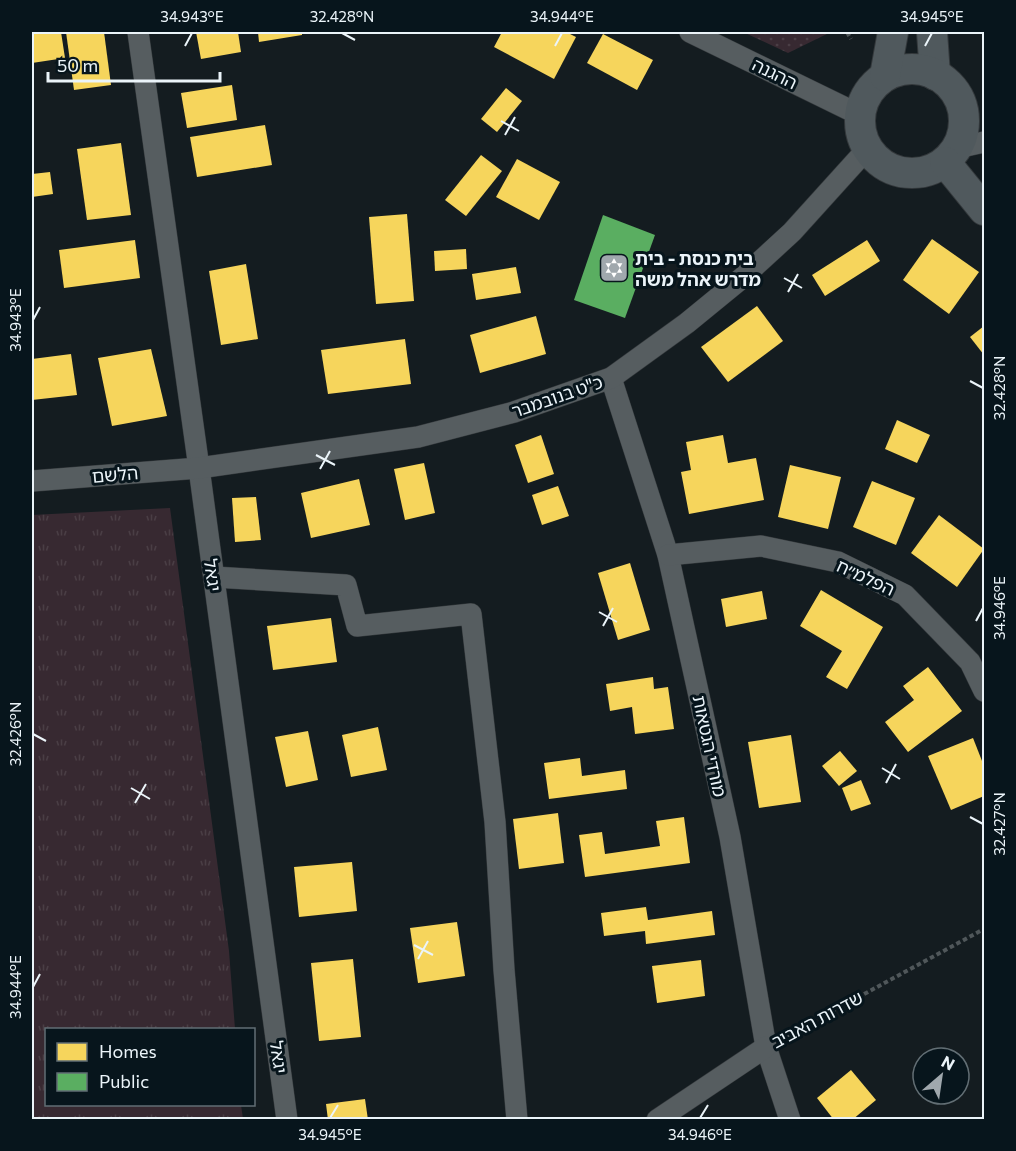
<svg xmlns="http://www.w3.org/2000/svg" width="1016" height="1151" font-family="Commissioner,'Noto Sans Hebrew',sans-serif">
<defs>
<pattern id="grass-tufts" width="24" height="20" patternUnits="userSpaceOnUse" patternTransform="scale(1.5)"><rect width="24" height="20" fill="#372931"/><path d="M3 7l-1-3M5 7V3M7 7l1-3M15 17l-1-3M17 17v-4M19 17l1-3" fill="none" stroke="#4a3e45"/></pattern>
<pattern id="park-dots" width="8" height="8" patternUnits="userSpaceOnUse" patternTransform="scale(1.5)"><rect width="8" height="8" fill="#372931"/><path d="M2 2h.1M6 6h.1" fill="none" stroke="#4a3e45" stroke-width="1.8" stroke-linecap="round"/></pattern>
</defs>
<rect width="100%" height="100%" fill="#141c20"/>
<!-- grass -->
<polygon fill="url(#grass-tufts)" points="170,508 229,951 235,1029 46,1030 46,1104 241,1105 243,1119 32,1119 32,515"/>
<!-- park -->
<polygon fill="url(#park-dots)" points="743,32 831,32 788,53"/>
<!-- homes -->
<g fill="#f6d55c">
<polygon points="32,32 61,32 65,58 32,63"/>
<polygon points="66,32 104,32 111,85 74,90"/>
<polygon points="196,32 238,32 241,52 201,59"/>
<polygon points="258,32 302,32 302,35 259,42"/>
<polygon points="502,32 566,32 576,37 554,79 494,47"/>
<polygon points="603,34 653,60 637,90 587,63"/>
<polygon points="232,85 237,120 187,128 181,93"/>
<polygon points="506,88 522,101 497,132 481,119"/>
<polygon points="265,125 272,165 197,177 190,137"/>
<polygon points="121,143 131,215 87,220 77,149"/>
<polygon points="481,155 502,171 466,216 445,200"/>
<polygon points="517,159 560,182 539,220 496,197"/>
<polygon points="50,172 53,194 32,197 32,174"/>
<polygon points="407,214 414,301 376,304 369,217"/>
<polygon points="932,239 979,272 949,314 903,280"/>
<polygon points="135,240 140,278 64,288 59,250"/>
<polygon points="867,240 880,261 825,296 812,275"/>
<polygon points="466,249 467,269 435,271 434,251"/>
<polygon points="246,264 258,339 221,345 209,271"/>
<polygon points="516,267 521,293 476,300 472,274"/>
<polygon points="757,306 783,341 728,382 701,347"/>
<polygon points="536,316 546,354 480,373 470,335"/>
<polygon points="984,326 984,355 970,337"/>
<polygon points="405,339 411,384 328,394 321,350"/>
<polygon points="151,349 167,416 112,426 98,358"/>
<polygon points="71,354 77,395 32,400 32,359"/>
<polygon points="897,420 930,435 917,463 885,449"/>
<polygon points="541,435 554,474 528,483 515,445"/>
<polygon points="723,435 728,463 756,458 764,500 689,514 681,472 691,470 686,442"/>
<polygon points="424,463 435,513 405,520 394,469"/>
<polygon points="790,465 841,477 828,529 778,517"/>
<polygon points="359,479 370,525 311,538 301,493"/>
<polygon points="872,481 915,498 896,545 853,527"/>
<polygon points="558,486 569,516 542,525 532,495"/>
<polygon points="256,497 261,540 235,542 232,498"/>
<polygon points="939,515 984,549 957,587 911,553"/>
<polygon points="630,563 650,630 618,640 598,573"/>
<polygon points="821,590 883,627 847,689 826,677 842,651 800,626"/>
<polygon points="762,591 767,619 726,627 721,599"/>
<polygon points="331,618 337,662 273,670 267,626"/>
<polygon points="928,667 962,711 908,752 885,722 914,700 903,686"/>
<polygon points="653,677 654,689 668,687 674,729 635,734 632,707 610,711 606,684"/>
<polygon points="378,727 387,770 351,777 342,735"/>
<polygon points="308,731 318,780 286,787 275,737"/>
<polygon points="791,735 801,802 759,808 748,742"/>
<polygon points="973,738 984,766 984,796 951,810 928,756"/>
<polygon points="840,751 857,771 839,786 822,766"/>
<polygon points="580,758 582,776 625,770 627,789 549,799 544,763"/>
<polygon points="861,780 871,804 851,811 842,788"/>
<polygon points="558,813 564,863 519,869 513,819"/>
<polygon points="684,817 690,863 585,877 579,835 602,832 605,854 660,846 656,821"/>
<polygon points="352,862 357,911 299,917 294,867"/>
<polygon points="646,907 648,920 712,911 715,935 646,944 645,931 604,936 601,913"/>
<polygon points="457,922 465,976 418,983 410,928"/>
<polygon points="353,959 361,1037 319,1041 311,963"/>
<polygon points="701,960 705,996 657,1003 652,966"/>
<polygon points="851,1070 876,1100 852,1120 834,1120 817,1098"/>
<polygon points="365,1099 368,1120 328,1120 326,1104"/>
</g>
<!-- public -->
<polygon fill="#5aae61" points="603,215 655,235 625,318 574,300"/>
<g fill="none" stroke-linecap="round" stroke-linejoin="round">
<!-- street casing -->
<g stroke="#34393c" stroke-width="22">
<g id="street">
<polyline points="138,32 199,468 287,1120"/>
<polyline points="690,32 860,115"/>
<polyline points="957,148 984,142"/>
<polyline points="611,378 668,555 730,837 766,1047 790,1120"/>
<polyline points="32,481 199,468 418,437 514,412 611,378 687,323 742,278 792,232 868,148"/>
<polyline points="668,555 761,546 838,562 905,595 970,662 984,691"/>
<polyline points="214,577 346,585 357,626 471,614 495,822 504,970 517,1120"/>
<polyline points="657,1120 766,1047"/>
</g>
</g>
<!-- secondary casing -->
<g stroke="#34393c" stroke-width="32">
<g id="secondary">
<polyline points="932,32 935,75"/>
<circle cx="912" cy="121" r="52"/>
<polyline points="885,76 893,32"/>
<polyline points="945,162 984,210"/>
</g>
</g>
<!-- path -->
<g stroke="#50575a" stroke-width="4" stroke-dasharray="4.5 3" stroke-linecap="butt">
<polyline points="847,32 851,39"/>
<polyline points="785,1037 984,929"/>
</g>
<!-- street -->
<use href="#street" stroke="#565d60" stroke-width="21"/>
<!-- secondary -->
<use href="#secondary" stroke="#50595d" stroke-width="30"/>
</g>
<!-- ticks -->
<path fill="none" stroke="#ebf4f9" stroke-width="2" d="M 342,33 L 355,40M 185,46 L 192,33M 555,46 L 562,33M 925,46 L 932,33M 501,121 L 519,131M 505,135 L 515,117M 784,278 L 802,288M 788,292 L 798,274M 33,320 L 40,307M 970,381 L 983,388M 316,455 L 335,465M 320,469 L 330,451M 599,612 L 617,622M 976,621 L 983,608M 603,626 L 613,608M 33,734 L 46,741M 882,768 L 900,779M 886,783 L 896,764M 131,788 L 150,799M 135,803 L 146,784M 970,817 L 983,824M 414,945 L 433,955M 418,959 L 428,941M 33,987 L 40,974M 330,1118 L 338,1105M 700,1118 L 708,1105"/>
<!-- icons -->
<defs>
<g id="synagogue-square" transform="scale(1.5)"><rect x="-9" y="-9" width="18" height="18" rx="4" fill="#a0a8ad" stroke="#07151c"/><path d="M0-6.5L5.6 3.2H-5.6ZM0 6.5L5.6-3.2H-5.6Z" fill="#fff"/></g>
</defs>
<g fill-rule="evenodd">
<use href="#synagogue-square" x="614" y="268"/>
</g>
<g text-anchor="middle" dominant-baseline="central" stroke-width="6" stroke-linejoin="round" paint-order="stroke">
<!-- street labels -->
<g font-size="18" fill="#ebf4f9" stroke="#07151c">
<text transform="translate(775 73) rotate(26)">ההגנה</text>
<text transform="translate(557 396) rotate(-19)">כ"ט בנובמבר</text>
<text transform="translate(115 474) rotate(-5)">הלשם</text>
<text transform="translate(213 575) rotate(82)">יגאל</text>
<text transform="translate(866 577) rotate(25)">הפלמ״ח</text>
<text transform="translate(710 746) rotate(78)">מורדי הגטאות</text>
<text transform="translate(817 1019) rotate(-28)">שדרות האביב</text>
<text transform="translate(279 1057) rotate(82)">יגאל</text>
</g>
<!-- poi labels -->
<g font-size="18" font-weight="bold" fill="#ebf4f9" stroke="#07151c" text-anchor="start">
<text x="635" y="258">בית כנסת - בית<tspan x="635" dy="21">מדרש אהל משה</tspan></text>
</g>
</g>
<!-- border -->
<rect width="1016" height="1151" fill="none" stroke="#07151c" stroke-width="66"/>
<!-- legend -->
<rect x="45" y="1028" width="210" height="78" fill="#07151c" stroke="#626e74" stroke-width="1.5"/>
<rect x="57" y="1043" width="30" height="18" fill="#f6d55c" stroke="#626e74" stroke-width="1.5"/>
<text x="99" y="1058" font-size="18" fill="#ebf4f9">Homes</text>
<rect x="57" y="1073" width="30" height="18" fill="#5aae61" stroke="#626e74" stroke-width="1.5"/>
<text x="99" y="1088" font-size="18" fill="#ebf4f9">Public</text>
<!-- north arrow -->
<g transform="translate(941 1076) rotate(29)"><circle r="28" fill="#07151c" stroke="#626e74" stroke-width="1.5"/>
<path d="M0-4.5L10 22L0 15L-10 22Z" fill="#a0a8ad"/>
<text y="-9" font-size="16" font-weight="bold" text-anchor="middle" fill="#ebf4f9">N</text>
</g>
<!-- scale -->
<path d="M48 72v9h172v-9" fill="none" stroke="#ebf4f9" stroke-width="3"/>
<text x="57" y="72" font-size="18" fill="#ebf4f9" stroke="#07151c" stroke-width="4.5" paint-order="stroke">50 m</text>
<rect x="33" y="33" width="950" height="1085" fill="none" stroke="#ebf4f9" stroke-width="2"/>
<g font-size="15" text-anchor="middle" fill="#ebf4f9">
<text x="192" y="22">34.943°E</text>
<text x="342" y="22">32.428°N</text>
<text x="562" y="22">34.944°E</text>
<text x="932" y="22">34.945°E</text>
<text transform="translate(16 320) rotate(-90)" y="5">34.943°E</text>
<text transform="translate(1000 388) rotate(-90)" y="5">32.428°N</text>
<text transform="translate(1000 608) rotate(-90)" y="5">34.946°E</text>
<text transform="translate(16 734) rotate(-90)" y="5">32.426°N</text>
<text transform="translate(1000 824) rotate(-90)" y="5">32.427°N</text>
<text transform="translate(16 987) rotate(-90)" y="5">34.944°E</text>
<text x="330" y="1140">34.945°E</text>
<text x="700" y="1140">34.946°E</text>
</g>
</svg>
